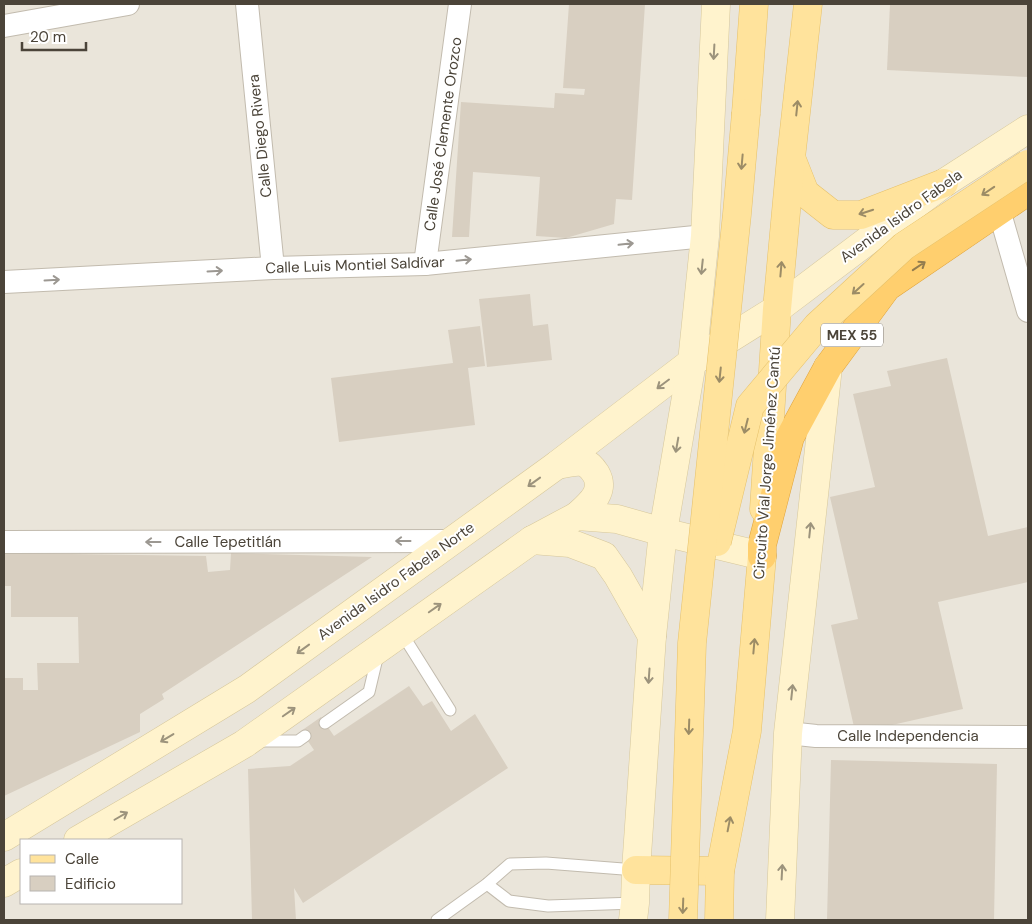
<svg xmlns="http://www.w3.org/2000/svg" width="1032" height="924" font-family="'DM Sans',sans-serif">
<rect width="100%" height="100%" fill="#f6f3ec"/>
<!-- residential -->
<path fill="#eae5da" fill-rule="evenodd" d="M 4,4 L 1028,4 L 1028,920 L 4,920 ZM 21,840 L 181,840 L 181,903 L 21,903 Z"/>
<!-- building -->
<g fill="#d8cfc1">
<polygon points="569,4 645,4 632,200 616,199 614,224 566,238 536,236 540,177 473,172 469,237 452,237 461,102 554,108 555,93 584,95 585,89 563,88"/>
<polygon points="890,4 1028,4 1028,77 887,70"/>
<polygon points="530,294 533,326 548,324 552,360 487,367 479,299"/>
<polygon points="480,326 485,366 468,368 475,425 339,442 331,378 453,363 448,330"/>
<polygon points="947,358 988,536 1028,527 1028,582 938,602 963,709 883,727 854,727 831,625 858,619 830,497 875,487 853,394 891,386 887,371"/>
<polygon points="4,553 206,556 208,572 230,570 231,553 372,557 162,694 164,699 140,714 140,732 4,796 4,678 23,678 23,690 38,690 37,663 79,663 78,617 11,617 11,586 4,586"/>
<polygon points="409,686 423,706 432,701 451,731 475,714 508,768 303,903 294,888 296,920 252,920 248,769 290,766 314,750 301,731 321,717 334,736"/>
<polygon points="831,760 997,764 994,920 827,920"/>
</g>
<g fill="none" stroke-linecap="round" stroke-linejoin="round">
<!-- lane casing -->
<g stroke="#c2bbae" stroke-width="13">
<g id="lane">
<polyline points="401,632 450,710"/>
<polyline points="325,723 369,692 378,654"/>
<polyline points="257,741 298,741 305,736"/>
<polyline points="487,884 509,901 548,906 635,903"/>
<polyline points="437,920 487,884 510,864 546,863 636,870"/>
</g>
</g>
<!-- street casing -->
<g stroke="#c2bbae" stroke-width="24">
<g id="street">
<polyline points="247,4 273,268"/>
<polyline points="4,26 128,4"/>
<polyline points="999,210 1028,311"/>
<polyline points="425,264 460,4"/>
<polyline points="4,282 273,268 425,264 705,236"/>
<polyline points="4,542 451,541"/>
<polyline points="788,733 816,736 1028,737"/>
</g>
</g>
<!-- secondary casing -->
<g stroke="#d6c79b" stroke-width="29">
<g id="secondary">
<path d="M 557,465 C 564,464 574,461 581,462 C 588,463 592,468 596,474 C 606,492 589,505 577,516"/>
<polyline points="532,540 570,543 604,556 618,576 652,636"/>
<polyline points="4,837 247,689 557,465 692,362 777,309 944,183 1028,129"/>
<polyline points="78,840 244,744 532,540 577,516 617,519 663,532 762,556"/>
<polyline points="4,883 21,873"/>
<polyline points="633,920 635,903 636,870 652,636 663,532 692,362 705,236 716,4"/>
<polyline points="780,920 788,733 828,367"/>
</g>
</g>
<!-- primary casing -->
<g stroke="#e6c16a" stroke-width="29">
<g id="primary">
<polyline points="746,113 754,4"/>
<polyline points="792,160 805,193 833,215 861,215 944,183"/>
<polyline points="764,509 777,309 791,158 808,4"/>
<polyline points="636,870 720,871"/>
<polyline points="719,920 720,871 747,731 762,556"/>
</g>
</g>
<!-- highway casing -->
<g stroke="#e0a43c" stroke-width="29">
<polyline id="highway" points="762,556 762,545 790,437 828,367 887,287 1028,191"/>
</g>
<!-- lane -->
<use href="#lane" stroke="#fff" stroke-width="11"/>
<!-- street -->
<use href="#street" stroke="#fff" stroke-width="22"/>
<!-- secondary -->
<use href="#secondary" stroke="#fff3cd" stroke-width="28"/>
<!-- primary -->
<use href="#primary" stroke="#ffe39c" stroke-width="28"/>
<!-- highway -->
<use href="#highway" stroke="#ffcf6e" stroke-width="28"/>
<!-- primary-bridge casing -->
<g stroke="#e6c16a" stroke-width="29" stroke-linecap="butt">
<g id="primary-bridge">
<polyline points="717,542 750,406 817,326 904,246 1028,164"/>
<polyline points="683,920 692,643 737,214 746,113"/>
</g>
</g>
<!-- primary-bridge -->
<use href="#primary-bridge" stroke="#ffe39c" stroke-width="28"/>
</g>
<!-- one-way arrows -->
<defs><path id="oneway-shaft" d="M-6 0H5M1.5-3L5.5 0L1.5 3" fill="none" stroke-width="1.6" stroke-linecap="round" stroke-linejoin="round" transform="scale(1.25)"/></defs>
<g stroke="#9c937c">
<use href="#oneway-shaft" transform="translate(714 52) rotate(93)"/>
<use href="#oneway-shaft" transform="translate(702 267) rotate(96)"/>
<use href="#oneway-shaft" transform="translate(663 384) rotate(143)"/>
<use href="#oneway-shaft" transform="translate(677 445) rotate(100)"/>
<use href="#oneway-shaft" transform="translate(534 482) rotate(144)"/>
<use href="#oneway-shaft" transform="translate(810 530) rotate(-84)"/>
<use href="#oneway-shaft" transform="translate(435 608) rotate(-35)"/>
<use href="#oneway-shaft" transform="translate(303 649) rotate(144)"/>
<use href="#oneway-shaft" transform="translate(649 676) rotate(94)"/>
<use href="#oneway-shaft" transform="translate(792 692) rotate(-84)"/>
<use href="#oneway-shaft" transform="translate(289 712) rotate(-35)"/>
<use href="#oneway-shaft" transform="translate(167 738) rotate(149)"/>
<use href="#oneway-shaft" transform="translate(121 816) rotate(-30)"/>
<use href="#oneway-shaft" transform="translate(782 872) rotate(-87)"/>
</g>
<g stroke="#9c8c66">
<use href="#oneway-shaft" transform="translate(797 108) rotate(-84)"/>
<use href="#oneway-shaft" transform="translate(742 162) rotate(95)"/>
<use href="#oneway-shaft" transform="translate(988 191) rotate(146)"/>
<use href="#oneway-shaft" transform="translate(866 212) rotate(162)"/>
<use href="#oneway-shaft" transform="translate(781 269) rotate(-85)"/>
<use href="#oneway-shaft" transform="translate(858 289) rotate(138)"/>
<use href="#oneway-shaft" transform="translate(720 375) rotate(96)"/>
<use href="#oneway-shaft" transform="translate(746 426) rotate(104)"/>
<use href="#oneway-shaft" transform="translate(754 646) rotate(-85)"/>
<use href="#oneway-shaft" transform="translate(689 727) rotate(92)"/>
<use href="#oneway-shaft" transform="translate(729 824) rotate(-79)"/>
<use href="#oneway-shaft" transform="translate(683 906) rotate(92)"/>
</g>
<g stroke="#9c9892">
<use href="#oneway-shaft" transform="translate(626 244) rotate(-6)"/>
<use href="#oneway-shaft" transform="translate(464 260) rotate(-6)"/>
<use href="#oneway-shaft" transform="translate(215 271) rotate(-3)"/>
<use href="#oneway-shaft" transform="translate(52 280) rotate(-3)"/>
<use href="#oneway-shaft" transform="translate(403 541) rotate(180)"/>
<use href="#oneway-shaft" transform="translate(153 542) rotate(-180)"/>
</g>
<use stroke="#937c4e" href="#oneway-shaft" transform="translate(919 266) rotate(-34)"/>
<g text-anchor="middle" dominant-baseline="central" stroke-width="4" stroke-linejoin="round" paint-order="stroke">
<!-- shield labels -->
<rect fill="#fff" stroke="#817c74" stroke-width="1" x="821" y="323.5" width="62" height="23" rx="4"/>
<g font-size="14" font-weight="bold" fill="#4b4439">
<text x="852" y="335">MEX 55</text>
</g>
<!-- street labels -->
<g font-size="15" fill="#4b4439" stroke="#fff">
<text transform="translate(443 134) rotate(-82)">Calle José Clemente Orozco</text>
<text transform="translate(260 136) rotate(-96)">Calle Diego Rivera</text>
<text transform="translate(901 216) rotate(-36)">Avenida Isidro Fabela</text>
<text transform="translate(355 265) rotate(-2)">Calle Luis Montiel Saldívar</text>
<text transform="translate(767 463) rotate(-86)">Circuito Vial Jorge Jiménez Cantú</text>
<text x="228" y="542">Calle Tepetitlán</text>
<text transform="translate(396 581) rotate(-36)">Avenida Isidro Fabela Norte</text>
<text x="908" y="736">Calle Independencia</text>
</g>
</g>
<!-- border -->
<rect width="1032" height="924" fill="none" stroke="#4b4439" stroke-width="10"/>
<!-- legend -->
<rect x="20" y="839" width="162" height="65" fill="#ffffff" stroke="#b7b4b0"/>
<rect x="30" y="855" width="25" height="8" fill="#ffe39c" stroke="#b7b4b0"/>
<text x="65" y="864" font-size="15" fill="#4b4439">Calle</text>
<rect x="30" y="876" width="25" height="15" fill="#d8cfc1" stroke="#b7b4b0"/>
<text x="65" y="889" font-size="15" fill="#4b4439">Edificio</text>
<!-- scale -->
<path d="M22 42v8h64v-8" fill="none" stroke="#4b4439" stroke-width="2.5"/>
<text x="30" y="42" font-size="15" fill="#4b4439" stroke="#ffffff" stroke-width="4" paint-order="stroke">20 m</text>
</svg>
